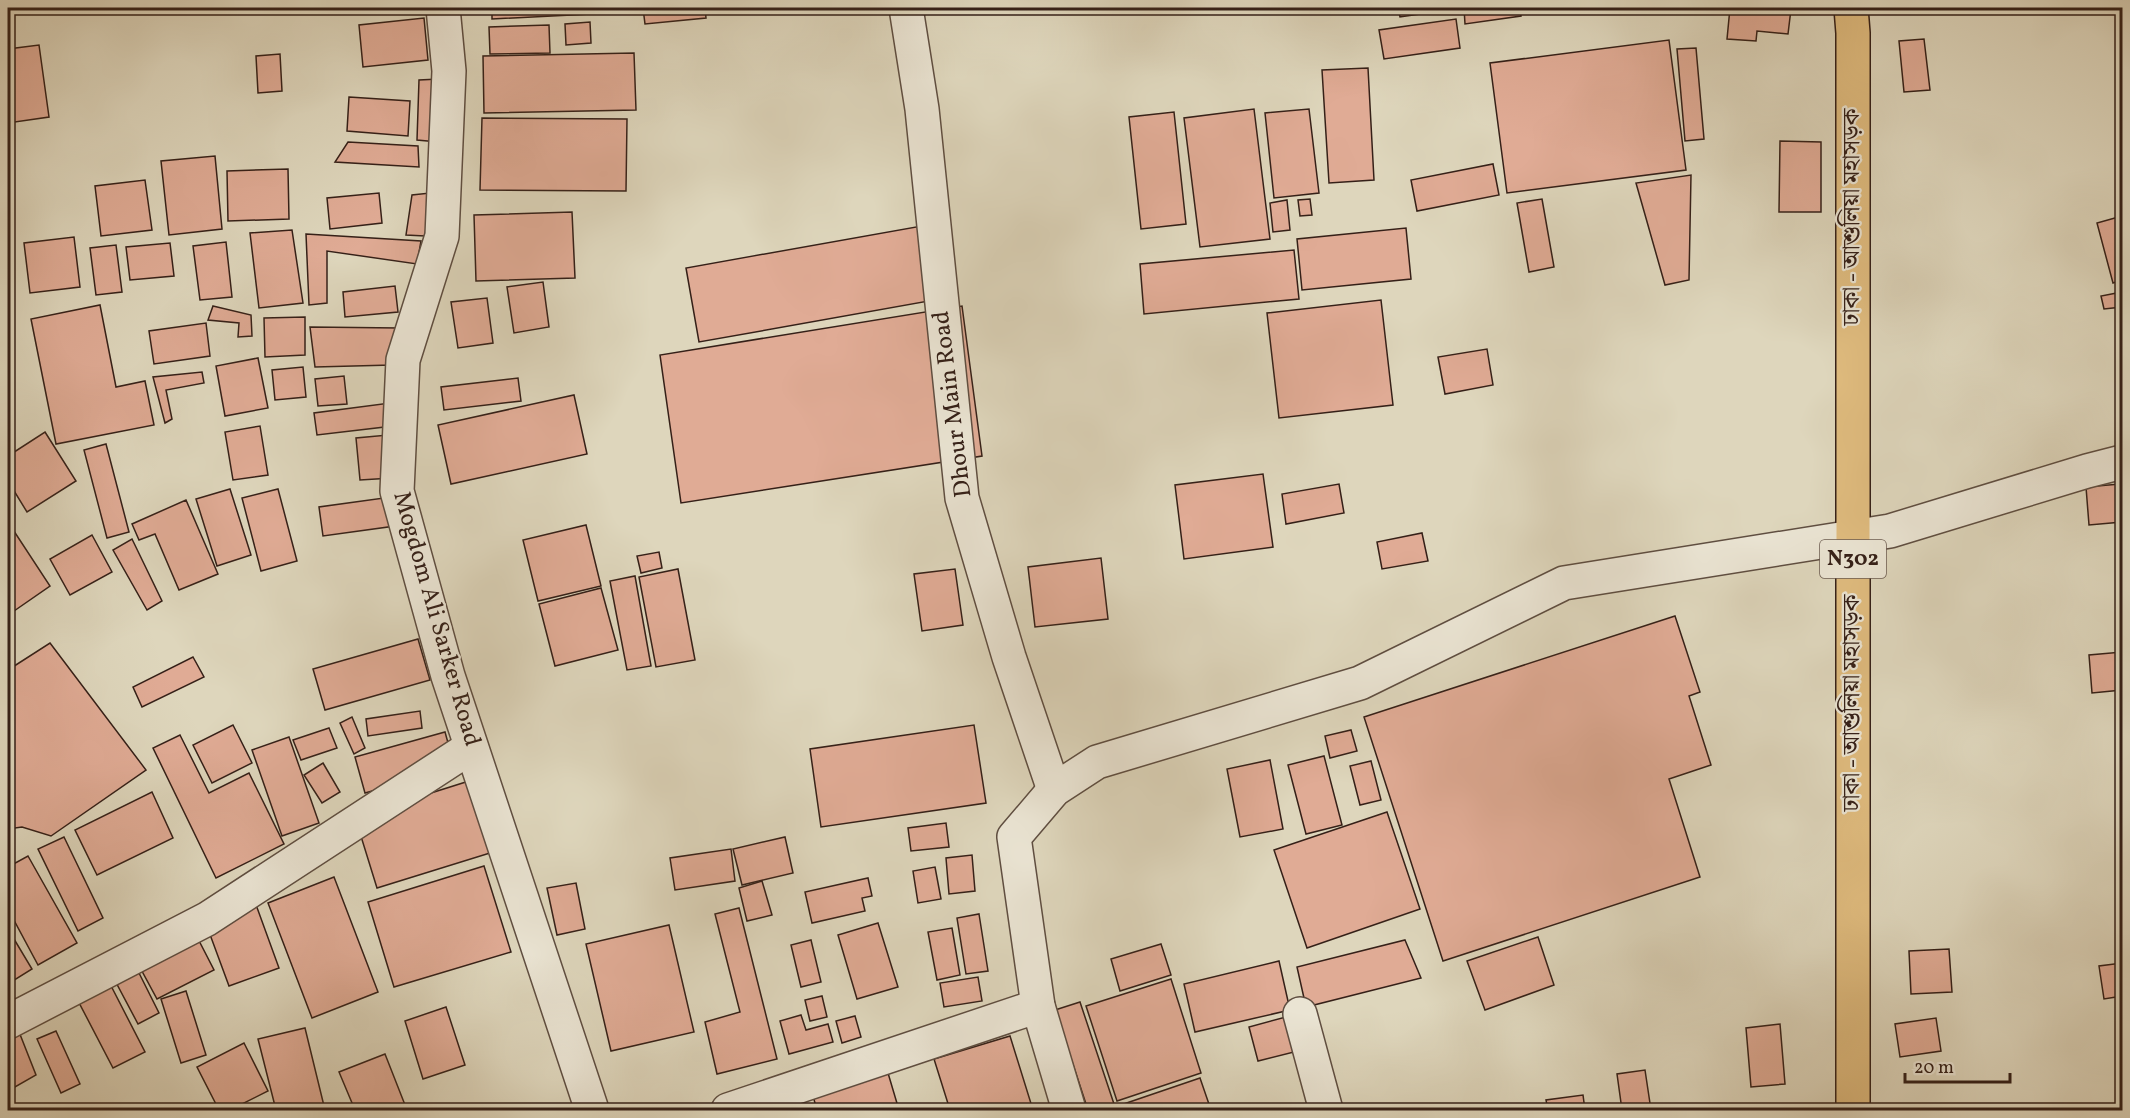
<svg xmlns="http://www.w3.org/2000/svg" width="2130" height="1118" font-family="Vollkorn,'Noto Serif Bengali',serif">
<rect width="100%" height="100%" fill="#ded6bc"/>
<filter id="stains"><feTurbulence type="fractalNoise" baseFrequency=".00333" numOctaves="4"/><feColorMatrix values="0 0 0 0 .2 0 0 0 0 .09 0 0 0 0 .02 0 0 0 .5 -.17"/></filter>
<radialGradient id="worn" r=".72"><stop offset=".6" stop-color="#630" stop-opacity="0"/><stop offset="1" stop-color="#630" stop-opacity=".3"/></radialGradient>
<!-- building -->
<g fill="#e0ab95" stroke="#352018" stroke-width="1.5">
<polygon points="492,8 630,8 630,12 492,19"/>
<polygon points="643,8 705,8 706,18 645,24"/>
<polygon points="1398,8 1434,8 1435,12 1400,17"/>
<polygon points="1464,8 1520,8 1521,16 1465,24"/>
<polygon points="1730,8 1791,9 1788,34 1757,31 1756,41 1727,39"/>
<polygon points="424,18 428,60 363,67 359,25"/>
<polygon points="1456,19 1460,48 1384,59 1379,30"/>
<polygon points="590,22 591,43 566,45 565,24"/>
<polygon points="549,25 550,53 490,54 489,27"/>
<polygon points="1924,39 1930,90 1904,92 1899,41"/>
<polygon points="1669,40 1686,170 1507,193 1490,63"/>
<polygon points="39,45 49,117 8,123 8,49"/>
<polygon points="1696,48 1704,139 1685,141 1677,49"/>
<polygon points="634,53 636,110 484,113 483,56"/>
<polygon points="280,54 282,91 258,93 256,56"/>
<polygon points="1368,68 1374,180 1329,183 1322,70"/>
<polygon points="439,79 438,142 417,140 419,80"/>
<polygon points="349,97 410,101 408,136 347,131"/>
<polygon points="1254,109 1270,239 1200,247 1184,118"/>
<polygon points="1309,109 1319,193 1274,198 1265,113"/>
<polygon points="1174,112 1186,224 1141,229 1129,117"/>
<polygon points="482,118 627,119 626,191 480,190"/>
<polygon points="1780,141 1821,142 1821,212 1779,212"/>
<polygon points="348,142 418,146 419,167 335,162"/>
<polygon points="215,156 222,229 169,235 161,161"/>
<polygon points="1493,164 1499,195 1417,211 1411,180"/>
<polygon points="288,169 289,219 228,221 227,171"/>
<polygon points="1691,175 1689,280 1665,285 1636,183"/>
<polygon points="145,180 152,230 101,236 95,186"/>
<polygon points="379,193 382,223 330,229 327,198"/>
<polygon points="430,193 425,236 406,235 412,195"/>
<polygon points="1310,199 1312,215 1300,216 1298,200"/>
<polygon points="1542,199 1554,267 1529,272 1517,203"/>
<polygon points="1287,200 1290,230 1273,232 1270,203"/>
<polygon points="572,212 575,278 476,281 474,215"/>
<polygon points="2122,216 2122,280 2113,283 2097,223"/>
<polygon points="944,222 957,296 699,342 686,268"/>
<polygon points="1406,228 1411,279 1302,290 1297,239"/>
<polygon points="292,230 303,303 259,308 250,233"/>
<polygon points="306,234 421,241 417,264 327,251 327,303 309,305"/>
<polygon points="74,237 80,287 30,293 24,243"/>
<polygon points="226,242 232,297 200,300 193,246"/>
<polygon points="170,243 174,276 130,280 126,247"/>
<polygon points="116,245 122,292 96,295 90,248"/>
<polygon points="1294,250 1299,299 1144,314 1140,264"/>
<polygon points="543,282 549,327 514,333 507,287"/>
<polygon points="395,286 398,312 345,317 343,292"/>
<polygon points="2122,292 2122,307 2104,309 2101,296"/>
<polygon points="487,298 493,343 458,348 451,302"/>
<polygon points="1381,300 1393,405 1279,418 1267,313"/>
<polygon points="100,305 116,387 145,381 154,425 56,444 31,319"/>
<polygon points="213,306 251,315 252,336 238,337 239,323 208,320"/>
<polygon points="962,306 982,456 681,503 660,355"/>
<polygon points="305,317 305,355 265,357 264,318"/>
<polygon points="206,323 210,356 154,364 149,331"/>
<polygon points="310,327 399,328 392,365 315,367"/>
<polygon points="1487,349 1493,385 1445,394 1438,357"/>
<polygon points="258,358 268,408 225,416 216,366"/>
<polygon points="303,367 306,397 275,400 272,370"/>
<polygon points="202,372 204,383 166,390 172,419 165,423 153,377"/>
<polygon points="344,376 347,404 318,406 315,379"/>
<polygon points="518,378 521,401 444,410 441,387"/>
<polygon points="574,395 587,454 451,484 438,425"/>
<polygon points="390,403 393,426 317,435 314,413"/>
<polygon points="260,426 268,475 233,480 225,432"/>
<polygon points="45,432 76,481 27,512 8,481 8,456"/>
<polygon points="388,435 392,478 360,480 356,438"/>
<polygon points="106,444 129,532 107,538 84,450"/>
<polygon points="1263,474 1273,547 1184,559 1175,485"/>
<polygon points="1339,484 1344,513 1286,524 1282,494"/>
<polygon points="2120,484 2122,522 2089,525 2086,487"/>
<polygon points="230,489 251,555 217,566 196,499"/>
<polygon points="278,489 297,561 261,571 242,498"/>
<polygon points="391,497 395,526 323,536 319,507"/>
<polygon points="186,500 218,574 179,590 155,534 139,540 132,524"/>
<polygon points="8,522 50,586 14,611 8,601"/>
<polygon points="586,525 601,586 538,601 523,540"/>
<polygon points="1422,533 1428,561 1382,569 1377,542"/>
<polygon points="92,535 112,572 70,595 50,559"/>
<polygon points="132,539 162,601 147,610 113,550"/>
<polygon points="659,552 662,568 641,573 637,556"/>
<polygon points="1101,558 1108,619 1035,627 1028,567"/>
<polygon points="678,569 695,660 656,667 639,577"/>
<polygon points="955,569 963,625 922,631 914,574"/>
<polygon points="635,576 651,666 627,670 610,581"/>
<polygon points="601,588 618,650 555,666 539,604"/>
<polygon points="1675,616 1700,692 1689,696 1711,765 1669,779 1700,877 1443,961 1364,717"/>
<polygon points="418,639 430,680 325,710 313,669"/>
<polygon points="50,643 146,770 51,836 22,827 8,829 8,670"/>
<polygon points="2122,652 2122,690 2092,693 2089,655"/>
<polygon points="193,657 204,677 142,707 133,687"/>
<polygon points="420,711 422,728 368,736 366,719"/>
<polygon points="352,717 365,748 354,754 340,723"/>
<polygon points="233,725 252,763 212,783 193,745"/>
<polygon points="974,725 986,803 821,827 810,749"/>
<polygon points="329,728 337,748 301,760 293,740"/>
<polygon points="1351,730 1357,751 1330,758 1325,736"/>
<polygon points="445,732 455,768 365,793 355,757"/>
<polygon points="180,735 209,793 249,773 284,844 216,878 153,748"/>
<polygon points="289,737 319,823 282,836 252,750"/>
<polygon points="1324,756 1342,825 1306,834 1288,765"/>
<polygon points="1270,760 1283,829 1240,837 1227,769"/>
<polygon points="1371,761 1381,800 1360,805 1350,766"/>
<polygon points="323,763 340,792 322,803 304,775"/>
<polygon points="469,781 490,853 377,888 355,817"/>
<polygon points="152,792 173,838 97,875 75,830"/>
<polygon points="1387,812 1420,909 1307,948 1274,850"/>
<polygon points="946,823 949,847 911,851 908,828"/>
<polygon points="64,837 103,918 78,931 38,849"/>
<polygon points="785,837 793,873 742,885 733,849"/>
<polygon points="731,849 735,881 675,890 670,858"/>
<polygon points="972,855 975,891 949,894 946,858"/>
<polygon points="28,856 77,943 38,965 8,909 8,867"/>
<polygon points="484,866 511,952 394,987 368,902"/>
<polygon points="935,867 941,899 918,903 913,871"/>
<polygon points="334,877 378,992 312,1018 268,903"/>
<polygon points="868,878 872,896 862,898 865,911 812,923 805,892"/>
<polygon points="762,881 772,915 747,921 739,888"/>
<polygon points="576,883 585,929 557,935 547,888"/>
<polygon points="255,902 279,968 229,986 205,921"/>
<polygon points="739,908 777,1059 717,1074 705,1022 740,1012 715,914"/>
<polygon points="979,914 988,971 966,974 957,918"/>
<polygon points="878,923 898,987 857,999 838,935"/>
<polygon points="669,925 694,1032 611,1051 586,944"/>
<polygon points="952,928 960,975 937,980 928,932"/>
<polygon points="8,929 32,969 8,984"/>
<polygon points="194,931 214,970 157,999 136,960"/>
<polygon points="1538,937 1554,985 1485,1010 1467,961"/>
<polygon points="811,940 821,982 801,987 791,945"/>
<polygon points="1405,940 1421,978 1306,1007 1297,967"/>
<polygon points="1161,944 1171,975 1120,991 1111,959"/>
<polygon points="1949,949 1952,992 1911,994 1909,951"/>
<polygon points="133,961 159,1013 138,1024 111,973"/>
<polygon points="1279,961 1290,1010 1195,1032 1184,984"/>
<polygon points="2122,963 2122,996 2104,999 2099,966"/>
<polygon points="978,977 982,1001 944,1007 940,983"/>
<polygon points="107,978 145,1052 113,1068 75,995"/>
<polygon points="1171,979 1201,1073 1117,1101 1086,1006"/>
<polygon points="186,991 206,1055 181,1063 161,999"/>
<polygon points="822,996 827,1017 810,1021 805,1000"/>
<polygon points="1080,1002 1114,1104 1093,1110 1088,1110 1055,1010"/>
<polygon points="446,1007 465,1065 423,1079 405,1021"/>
<polygon points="12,1014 36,1075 8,1091 8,1016"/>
<polygon points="1297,1014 1306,1049 1258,1061 1249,1027"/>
<polygon points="801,1015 806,1030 828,1024 833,1042 789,1054 780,1021"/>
<polygon points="855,1016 861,1037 842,1043 836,1021"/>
<polygon points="1936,1018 1941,1051 1900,1057 1895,1024"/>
<polygon points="1780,1024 1785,1084 1751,1087 1746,1028"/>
<polygon points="305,1028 325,1110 276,1110 258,1039"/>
<polygon points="56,1031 80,1084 61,1093 37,1039"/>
<polygon points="1010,1036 1033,1110 950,1110 934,1059"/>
<polygon points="244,1043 268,1091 230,1110 219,1110 197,1067"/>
<polygon points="385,1054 407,1110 355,1110 339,1072"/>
<polygon points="1645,1070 1651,1110 1622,1110 1617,1074"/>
<polygon points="888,1073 899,1110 817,1110 813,1096"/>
<polygon points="1200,1078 1211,1110 1106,1110"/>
<polygon points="1583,1095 1585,1110 1548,1110 1546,1100"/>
<polygon points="798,1101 801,1110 769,1110"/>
</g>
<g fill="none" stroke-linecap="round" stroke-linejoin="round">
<!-- minor casing -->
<g stroke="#5f4e41" stroke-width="36">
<g id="minor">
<polyline points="443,8 449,71 442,236 403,360 397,491 448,676 592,1110"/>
<polyline points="906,8 922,109 962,498 1009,657 1054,790"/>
<polyline points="1300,1014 1326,1110"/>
<polyline points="8,1022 207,919 471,747"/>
<polyline points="728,1110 1038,1006"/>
<polyline points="1069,1110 1038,1006 1014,837 1054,790 1097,762 1360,683 1564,583 1890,531 2087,471 2122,462"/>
</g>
</g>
<!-- trunk casing -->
<g stroke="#352018" stroke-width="36">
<polyline id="trunk" points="1851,8 1853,33 1853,1110"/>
</g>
<!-- minor -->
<use href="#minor" stroke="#eae4d3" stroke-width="33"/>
<!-- trunk -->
<use href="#trunk" stroke="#dfbb7e" stroke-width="33"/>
</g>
<g text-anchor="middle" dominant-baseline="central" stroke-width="4.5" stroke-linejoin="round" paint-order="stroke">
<!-- shield labels -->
<rect fill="#eae4d3" stroke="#6b5b50" stroke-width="1.5" x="1820" y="540" width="66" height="38" rx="4.5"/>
<g font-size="22" font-weight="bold" fill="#352018">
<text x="1853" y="559">N302</text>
</g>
<!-- street labels -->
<g font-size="24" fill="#352018" stroke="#eae4d3">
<text transform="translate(1853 217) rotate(-90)">ঢাকা - আশুলিয়া মহাসড়ক</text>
<text transform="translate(953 404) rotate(-97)">Dhour Main Road</text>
<text transform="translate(436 619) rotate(74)">Mogdom Ali Sarker Road</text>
<text transform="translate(1853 703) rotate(-90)">ঢাকা - আশুলিয়া মহাসড়ক</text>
</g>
</g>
<!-- margin -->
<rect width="2130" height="1118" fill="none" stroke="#ded6bc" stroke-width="30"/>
<rect x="9" y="9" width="2112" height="1100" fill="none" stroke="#352018" stroke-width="3"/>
<rect x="15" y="15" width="2100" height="1088" fill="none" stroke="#352018" stroke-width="1.5"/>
<!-- scale -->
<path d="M1905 1073v9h105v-9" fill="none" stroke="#352018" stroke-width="3"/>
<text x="1914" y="1073" font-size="18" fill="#352018" stroke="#eae4d3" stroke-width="4.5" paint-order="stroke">20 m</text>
<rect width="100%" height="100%" filter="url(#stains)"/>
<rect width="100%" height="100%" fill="url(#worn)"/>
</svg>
